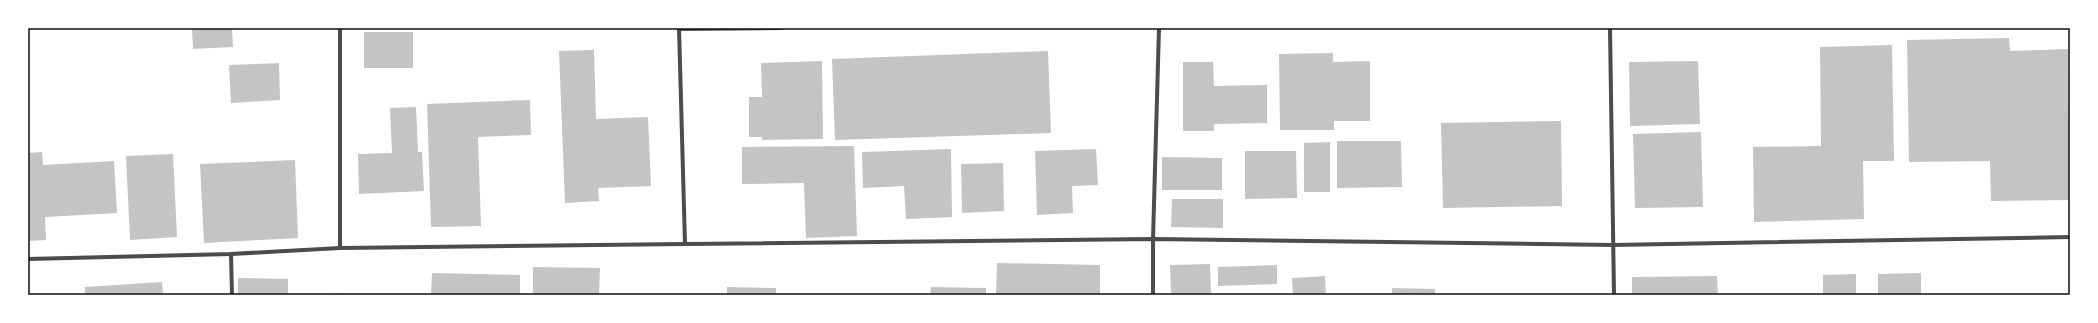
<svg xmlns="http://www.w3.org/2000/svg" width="2098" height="323" font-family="Figtree,sans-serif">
<rect width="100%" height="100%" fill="#fff"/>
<!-- building -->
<g fill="#c4c4c4">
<polygon points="192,28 232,28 233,47 193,49"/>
<rect x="364" y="32" width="49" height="36"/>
<polygon points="2009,38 2010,51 2068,49 2070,200 1991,201 1990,161 1909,162 1907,40"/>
<polygon points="1892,45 1894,161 1863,161 1864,219 1754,222 1753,147 1821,146 1820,47"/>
<polygon points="594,50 596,119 648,117 651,186 598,188 599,201 565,203 559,51"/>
<polygon points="1048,51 1051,133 835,140 832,59"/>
<polygon points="1333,53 1333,62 1370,61 1370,121 1334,121 1334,130 1280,130 1279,54"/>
<polygon points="822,61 823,139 762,140 762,137 749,137 749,97 762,97 761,63"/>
<polygon points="1698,61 1700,124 1630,126 1629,62"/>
<polygon points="1183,62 1213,62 1214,86 1267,85 1267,123 1214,124 1214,131 1183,131"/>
<polygon points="279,63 280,100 231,103 229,65"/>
<polygon points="530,100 531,135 478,137 481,226 431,227 427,104"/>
<polygon points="416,107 418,152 422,152 424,191 359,194 358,154 392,153 390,108"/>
<polygon points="1561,121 1562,206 1443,208 1441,123"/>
<polygon points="1701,132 1703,207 1635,208 1633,134"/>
<polygon points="1337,141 1401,141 1402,187 1337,188"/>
<polygon points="1330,142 1330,192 1304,192 1304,143"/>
<polygon points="854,146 857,236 806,238 804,183 742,184 742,147"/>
<polygon points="951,149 952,217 906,219 904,186 863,188 862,152"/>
<polygon points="1096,149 1098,185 1072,186 1073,213 1037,215 1035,151"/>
<polygon points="1245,151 1296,151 1297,198 1245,199"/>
<polygon points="42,152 43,165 114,161 117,213 45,217 46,240 28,241 28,153"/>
<polygon points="173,154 177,237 130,240 126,156"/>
<polygon points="1162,157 1222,158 1222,190 1162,190"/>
<polygon points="295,160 298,238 204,243 200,164"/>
<polygon points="1003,163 1004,211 962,213 961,164"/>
<polygon points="1172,199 1223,199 1223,228 1171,227"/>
<polygon points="997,263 1100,265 1100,295 996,295"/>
<polygon points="1210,264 1211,295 1171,295 1170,265"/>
<polygon points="1277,265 1277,284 1218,286 1218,267"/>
<polygon points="533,267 600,268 599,295 533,295"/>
<polygon points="432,273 520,275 520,295 431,295"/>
<polygon points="1921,273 1921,295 1878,295 1878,274"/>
<polygon points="1856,274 1856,295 1823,295 1823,275"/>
<polygon points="1325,276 1326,295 1293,295 1292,278"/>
<polygon points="1717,276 1718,295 1632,295 1632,277"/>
<polygon points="238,278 288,279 288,295 238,295"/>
<polygon points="162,282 163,295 85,295 85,287"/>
<polygon points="727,287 776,288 776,295 727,295"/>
<polygon points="931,287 986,288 986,295 930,295"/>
<polygon points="1392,288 1435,289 1435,295 1392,295"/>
<polygon points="333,293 352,294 352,295 333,295"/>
</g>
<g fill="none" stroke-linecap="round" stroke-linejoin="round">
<!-- minor -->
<g stroke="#4c4c4c" stroke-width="4">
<polyline points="679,28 685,244"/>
<polyline points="1610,28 1614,295"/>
<polyline points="679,29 782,28"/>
<polyline points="340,248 340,28"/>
<polyline points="231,254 232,295"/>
<polyline points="28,259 231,254 340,248 685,244 1153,239 1613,245 2070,237"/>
<polyline points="1153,295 1153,239 1159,28"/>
</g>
</g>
<!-- border -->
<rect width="2098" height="323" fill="none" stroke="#ffffff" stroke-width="58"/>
<rect x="29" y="29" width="2040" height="265" fill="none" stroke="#111" stroke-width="1.5"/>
</svg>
